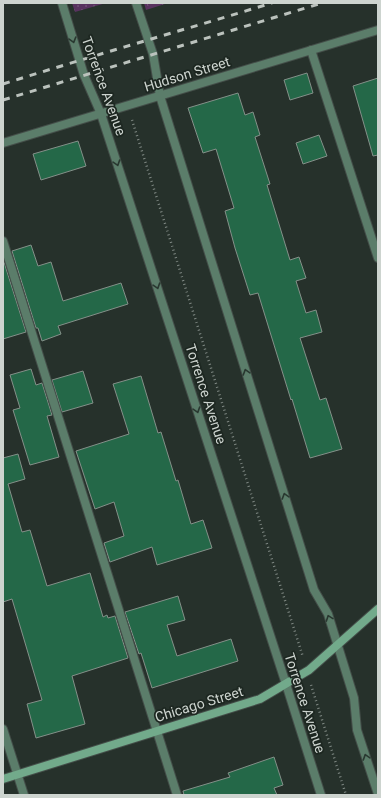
<svg xmlns="http://www.w3.org/2000/svg" width="381" height="798" font-family="Roboto,sans-serif">
<defs>
<pattern id="grass-dots" width="8" height="8" patternUnits="userSpaceOnUse"><rect width="8" height="8" fill="#58325f"/><path d="M2 2h.1M6 6h.1" fill="none" stroke="#6f4f75" stroke-width="1.8" stroke-linecap="round"/></pattern>
<pattern id="forest-crowns" width="20" height="18" patternUnits="userSpaceOnUse"><rect width="20" height="18" fill="#58325f"/><path d="M2 6a3 3 0 1 1 6 0M12 15a3 3 0 1 1 6 0" fill="none" stroke="#6f4f75"/></pattern>
</defs>
<rect width="100%" height="100%" fill="#26312b"/>
<!-- grass -->
<polygon fill="url(#grass-dots)" points="72,3 106,3 75,12"/>
<!-- forest -->
<polygon fill="url(#forest-crowns)" points="144,3 168,3 146,10"/>
<!-- building -->
<g fill="#246848" stroke="#849089">
<polygon points="307,73 313,93 290,100 284,80"/>
<polygon points="378,78 378,155 373,156 353,86"/>
<polygon points="238,93 245,115 253,112 260,135 255,137 270,184 267,185 290,260 299,257 306,278 296,281 306,313 316,310 322,332 300,338 320,400 326,398 342,449 310,458 292,399 291,400 258,293 250,295 235,248 225,211 234,208 216,149 203,153 188,108"/>
<polygon points="319,135 327,156 303,164 296,143"/>
<polygon points="78,141 86,166 41,180 33,154"/>
<polygon points="31,245 38,266 51,262 63,301 121,283 128,304 58,326 61,334 42,341 38,328 36,328 12,251"/>
<polygon points="3,259 26,332 3,339"/>
<polygon points="31,369 36,385 42,383 52,415 47,416 59,457 30,465 13,410 20,408 10,375"/>
<polygon points="83,371 93,403 62,412 52,380"/>
<polygon points="141,376 158,433 161,432 176,481 178,480 191,524 203,520 212,548 157,565 152,547 110,562 104,543 124,536 114,502 95,509 76,451 129,434 113,384"/>
<polygon points="18,454 25,479 8,484 22,532 30,530 47,586 90,573 103,617 107,615 108,618 115,616 128,658 72,676 85,724 36,738 27,704 42,700 12,599 3,602 3,458"/>
<polygon points="178,596 185,620 167,625 177,656 231,639 238,661 152,688 141,653 139,654 125,612"/>
<polygon points="274,757 283,785 274,788 277,795 184,795 183,791 230,777 228,773"/>
</g>
<g fill="none" stroke-linecap="round" stroke-linejoin="round">
<!-- lane casing -->
<g stroke="#444e49" stroke-width="10">
<g id="lane">
<polyline points="311,50 378,258"/>
<polyline points="3,241 177,795"/>
</g>
</g>
<!-- street casing -->
<g stroke="#444e49" stroke-width="10">
<g id="street">
<polyline points="62,3 84,75 101,114 286,684 321,795"/>
<polyline points="136,3 153,54 160,96 314,590 328,614 354,698 357,730 378,794"/>
<polyline points="3,143 378,30"/>
<polyline points="3,729 24,795"/>
</g>
</g>
<!-- secondary casing -->
<g stroke="#444e49" stroke-width="10">
<polyline id="secondary" points="3,779 260,699 309,670 378,609"/>
</g>
<!-- path -->
<g stroke="#7e8782" stroke-width="2.5" stroke-dasharray="1 3" stroke-linecap="butt">
<polyline points="132,120 303,657"/>
<polyline points="311,685 346,795"/>
</g>
<!-- lane -->
<use href="#lane" stroke="#5b7d6a" stroke-width="8"/>
<!-- street -->
<use href="#street" stroke="#5b7d6a" stroke-width="8"/>
<!-- secondary -->
<use href="#secondary" stroke="#72aa8b" stroke-width="8"/>
<!-- rail -->
<g stroke="#bbc2bd" stroke-width="3" stroke-dasharray="7 7" stroke-linecap="butt">
<path d="M 3,84 C 92,56 183,30 272,3"/>
<polyline points="3,100 322,3"/>
</g>
</g>
<!-- one-way arrows -->
<defs><path id="oneway-chevron" d="M-2-3.5L2.5 0L-2 3.5" fill="none" stroke-width="1.6" stroke-linecap="round" stroke-linejoin="round"/></defs>
<g stroke="#293830">
<use href="#oneway-chevron" transform="translate(73 40) rotate(74)"/>
<use href="#oneway-chevron" transform="translate(117 163) rotate(72)"/>
<use href="#oneway-chevron" transform="translate(157 286) rotate(72)"/>
<use href="#oneway-chevron" transform="translate(246 372) rotate(-107)"/>
<use href="#oneway-chevron" transform="translate(197 410) rotate(72)"/>
<use href="#oneway-chevron" transform="translate(285 496) rotate(-107)"/>
<use href="#oneway-chevron" transform="translate(329 618) rotate(-110)"/>
<use href="#oneway-chevron" transform="translate(366 757) rotate(-108)"/>
</g>
<g text-anchor="middle" dominant-baseline="central" stroke-width="3.5" stroke-linejoin="round" paint-order="stroke">
<!-- street labels -->
<g font-size="14" fill="#cdd4cf" stroke="#1d2721">
<text transform="translate(187 74) rotate(-17)">Hudson Street</text>
<text transform="translate(104 86) rotate(70)">Torrence Avenue</text>
<text transform="translate(206 394) rotate(72)">Torrence Avenue</text>
<text transform="translate(305 703) rotate(72)">Torrence Avenue</text>
<text transform="translate(199 704) rotate(-17)">Chicago Street</text>
</g>
</g>
<!-- border -->
<rect width="381" height="798" fill="none" stroke="#cdd4cf" stroke-width="8"/>
</svg>
